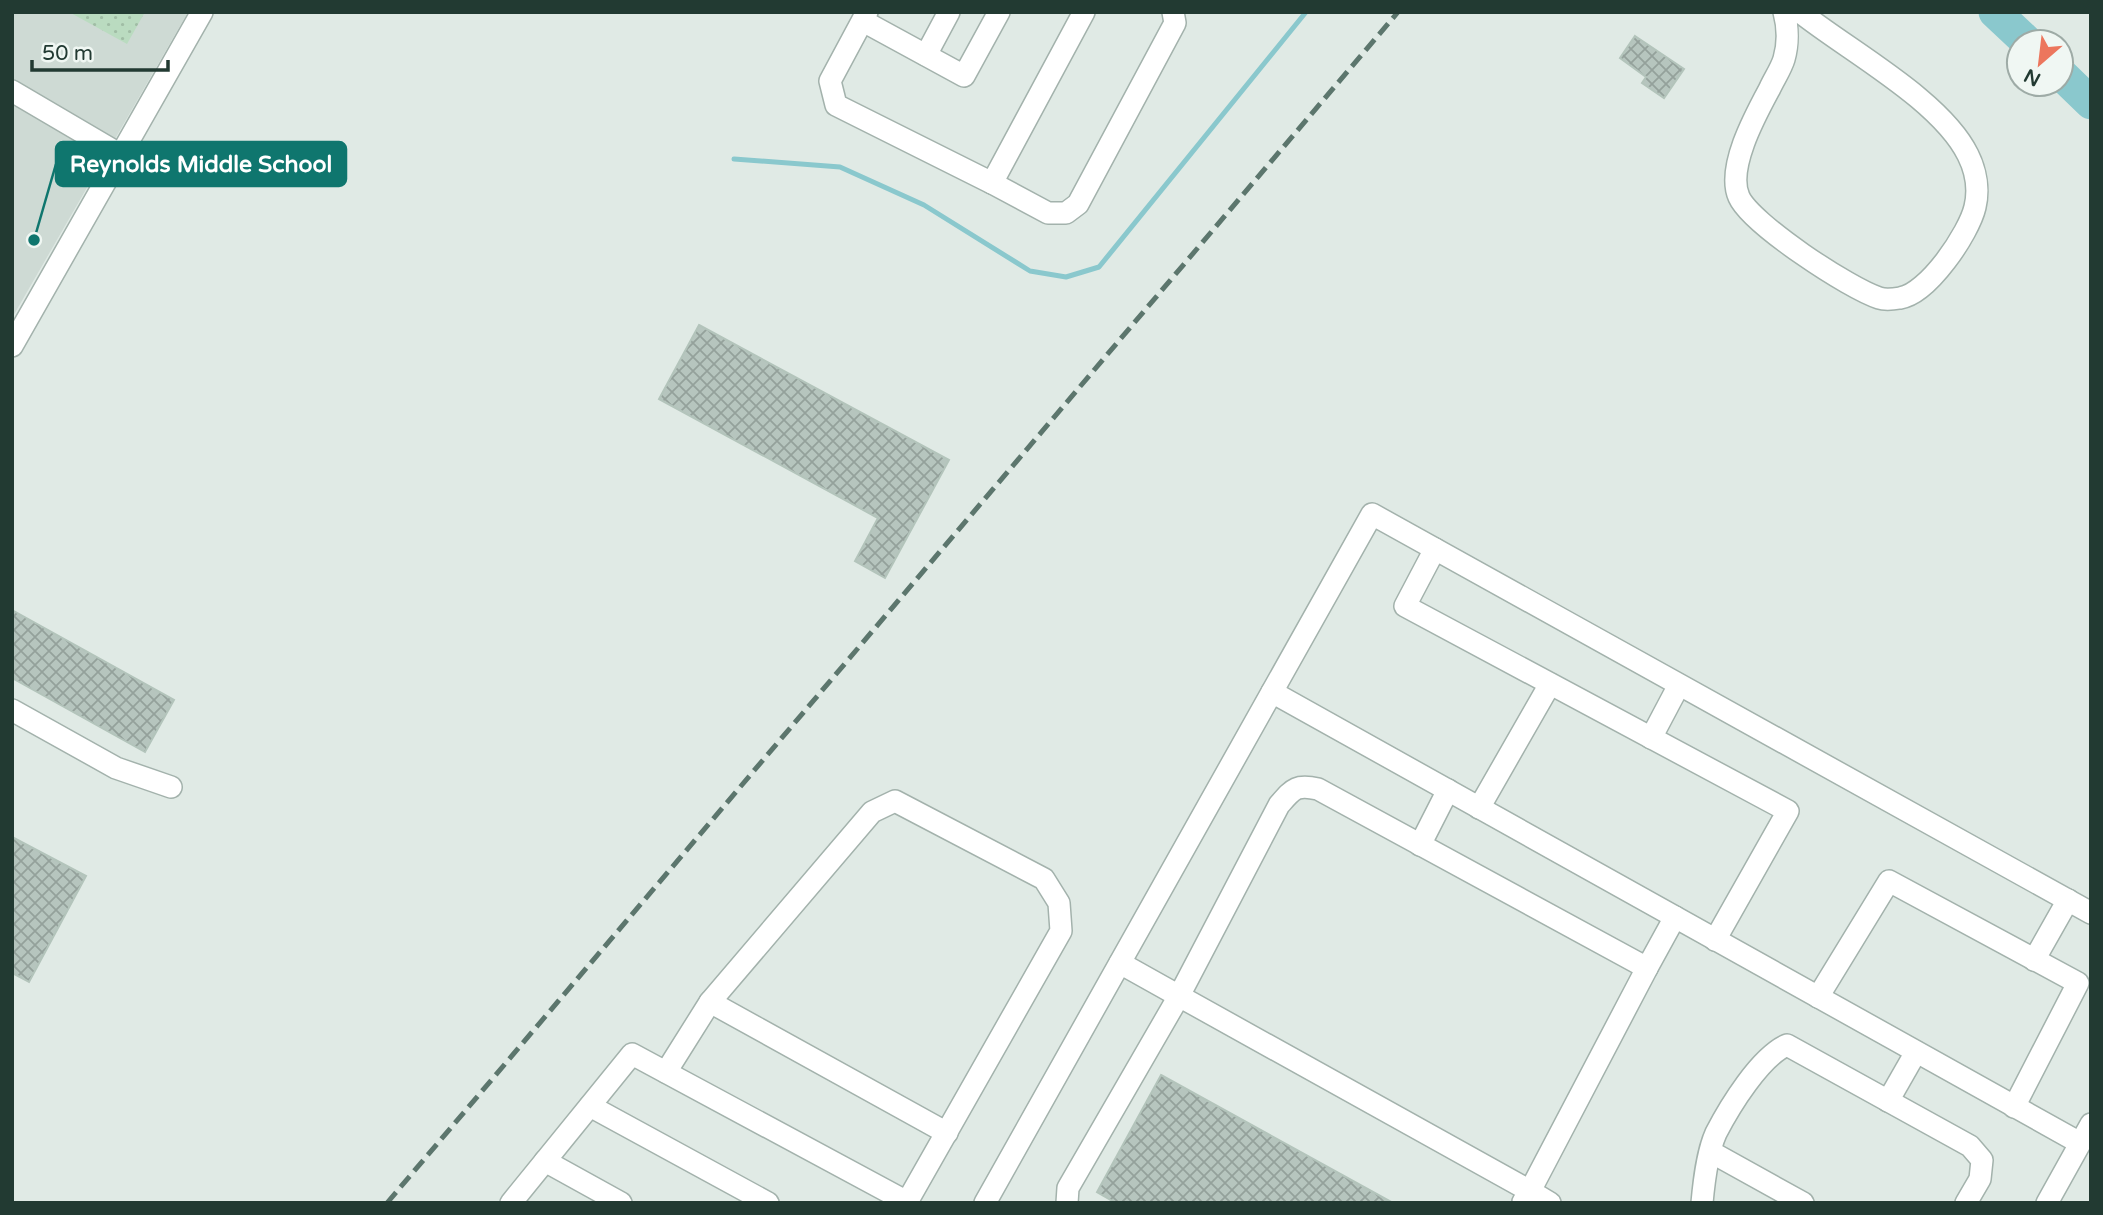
<svg xmlns="http://www.w3.org/2000/svg" width="2103" height="1215" font-family="'Varela Round',sans-serif">
<defs>
<pattern id="park-dots" width="8" height="8" patternUnits="userSpaceOnUse" patternTransform="scale(1.75)"><rect width="8" height="8" fill="#badbc0"/><path d="M2 2h.1M6 6h.1" fill="none" stroke="#a0bda5" stroke-width="1.8" stroke-linecap="round"/></pattern>
<pattern id="building-cross-hatch" width="8" height="8" patternUnits="userSpaceOnUse" patternTransform="scale(1.75)"><rect width="8" height="8" fill="#b6c5be"/><path d="M0 0l8 8M0 8l8-8" fill="none" stroke="#94a19b"/></pattern>
</defs>
<rect width="100%" height="100%" fill="#e0eae5"/>
<!-- built -->
<polygon fill="#cedad4" points="12,12 188,12 12,318"/>
<!-- park -->
<polygon fill="url(#park-dots)" points="69,12 145,12 127,44"/>
<g fill="none" stroke-linecap="round" stroke-linejoin="round">
<!-- stream -->
<polyline stroke="#8ac8cd" stroke-width="5" points="734,159 840,167 924,205 1030,271 1066,277 1099,267 1306,12"/>
<!-- river -->
<g stroke="#8ac8cd" stroke-width="33">
<polyline points="1995,12 2027,42"/>
<polyline points="2061,74 2091,103"/>
</g>
</g>
<!-- building -->
<g fill="url(#building-cross-hatch)" stroke="#b3c4bb" stroke-width="2">
<polygon points="1635,36 1684,69 1664,98 1642,83 1646,77 1620,58"/>
<polygon points="699,325 949,460 885,578 855,561 878,518 659,399"/>
<polygon points="12,610 174,700 145,752 12,678"/>
<polygon points="12,837 86,876 29,982 12,973"/>
<polygon points="1161,1075 1393,1203 1116,1203 1097,1192"/>
</g>
<g fill="none" stroke-linecap="round" stroke-linejoin="round">
<!-- minor casing -->
<g stroke="#a3b2ac" stroke-width="24">
<g id="minor">
<polyline points="867,12 830,81 836,105 992,183 1084,12"/>
<path d="M 1784,12 C 1788,27 1788,45 1784,59 C 1781,69 1774,79 1770,88 C 1756,114 1726,168 1739,197 C 1751,224 1850,289 1879,298 C 1885,300 1894,299 1900,298 C 1928,294 1969,233 1975,207 C 1979,190 1976,171 1968,155 C 1941,100 1849,51 1800,12"/>
<polyline points="863,21 964,76 999,12"/>
<polyline points="926,55 949,12"/>
<polyline points="12,91 121,155"/>
<polyline points="992,183 1048,213 1066,213 1078,204 1175,23 1173,12"/>
<polyline points="12,346 202,12"/>
<polyline points="1435,549 1405,606 1788,811 1715,940"/>
<polyline points="1272,692 2080,1143"/>
<polyline points="12,710 116,768 171,787"/>
<polyline points="1651,738 1679,685"/>
<polyline points="1479,808 1550,684"/>
<polyline points="1420,845 1448,790"/>
<polyline points="2034,960 2068,900"/>
<path d="M 1120,963 L 1179,996 L 1279,805 C 1293,789 1296,784 1318,789 L 1647,968 L 1675,917"/>
<polyline points="1818,997 1889,881 2078,983 2014,1107"/>
<polyline points="710,1002 947,1133"/>
<polyline points="666,1072 710,1002 872,812 895,801 1044,879 1059,903 1061,931 907,1202"/>
<polyline points="1888,1101 1916,1052"/>
<polyline points="590,1106 768,1203"/>
<polyline points="1711,1152 1803,1203"/>
<polyline points="545,1161 621,1203"/>
<polyline points="1523,1202 1530,1191 1550,1203"/>
<polyline points="511,1203 632,1054 909,1203"/>
<polyline points="985,1203 1372,514 2091,913"/>
<polyline points="1067,1203 1068,1188 1179,996 1530,1191 1647,968"/>
<path d="M 1702,1203 C 1704,1181 1707,1153 1716,1133 C 1730,1106 1760,1057 1787,1045 L 1970,1146 L 1982,1160 L 1980,1179 L 1966,1203"/>
<polyline points="2047,1203 2091,1124"/>
</g>
</g>
<!-- minor -->
<use href="#minor" stroke="#fff" stroke-width="21"/>
<!-- rail -->
<polyline stroke="#5c766d" stroke-width="5" stroke-dasharray="14 7" stroke-linecap="butt" points="387,1203 1398,12"/>
</g>
<!-- callouts -->
<path fill="none" stroke="#0f766e" stroke-width="2.5" d="M34 240L56 164"/>
<circle fill="#0f766e" stroke="#f0f7f3" stroke-width="2.5" cx="34" cy="240" r="7"/>
<rect fill="#0f766e" stroke="#0f766e" stroke-width="2.5" x="56" y="142" width="290" height="44" rx="7"/>
<g font-size="23" text-anchor="middle" font-weight="bold" fill="#fff">
<text x="201" y="172">Reynolds Middle School</text>
</g>
<!-- border -->
<rect width="2103" height="1215" fill="none" stroke="#223a32" stroke-width="28"/>
<!-- north arrow -->
<g transform="translate(2040 63) rotate(208)"><circle r="33" fill="#f0f7f3" stroke="#9eaba6" stroke-width="2"/>
<path d="M0-5L12 26L0 18L-12 26Z" fill="#ec765d"/>
<text y="-10" font-size="19" font-weight="bold" text-anchor="middle" fill="#223a32">N</text>
</g>
<!-- scale -->
<path d="M32 60v10h136v-10" fill="none" stroke="#223a32" stroke-width="3.5"/>
<text x="42" y="60" font-size="21" fill="#223a32" stroke="#f0f7f3" stroke-width="5" paint-order="stroke">50 m</text>
</svg>
